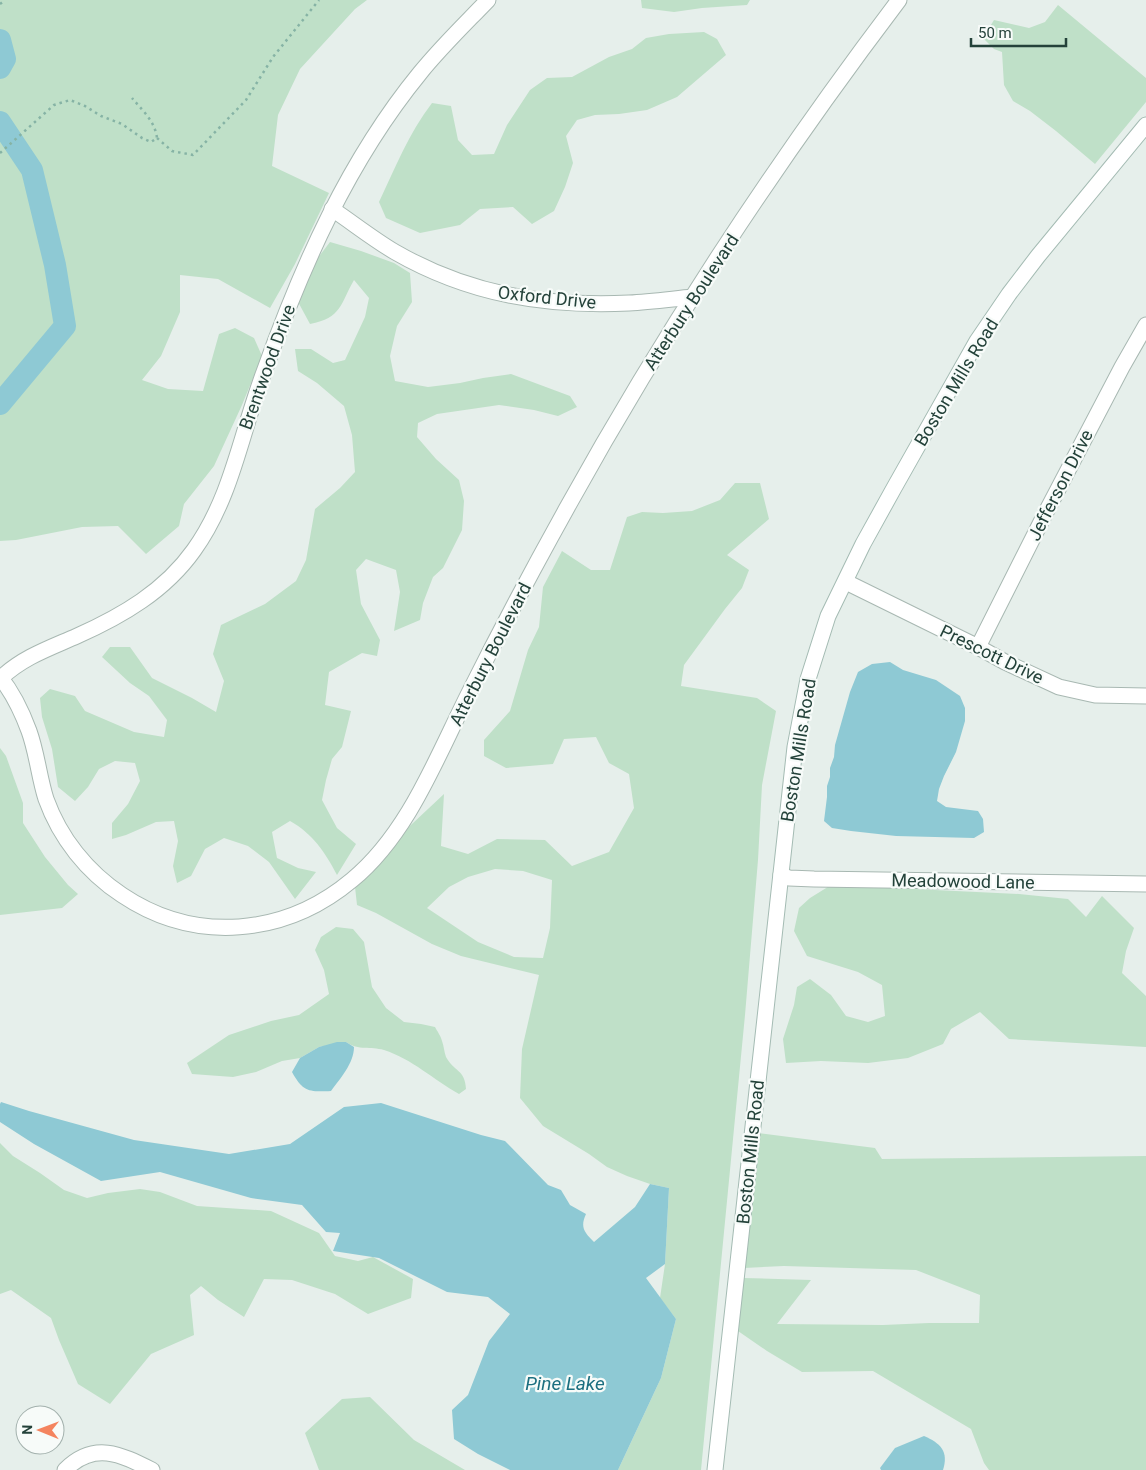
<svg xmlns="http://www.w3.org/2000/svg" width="1146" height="1470" font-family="Roboto,sans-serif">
<rect width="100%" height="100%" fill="#e6efeb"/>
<!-- green -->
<g fill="#bfe0c8" fill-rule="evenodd">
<polygon points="0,0 367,0 355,9 300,69 278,115 272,166 329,193 295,264 270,308 218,279 180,275 180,312 161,356 142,380 168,389 203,391 219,334 235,328 254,338 262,356 242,405 214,466 184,504 179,526 146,554 118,526 82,527 16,540 0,541"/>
<polygon points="641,0 750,0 747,5 702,8 674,12 642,8"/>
<polygon points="1058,5 1146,78 1146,102 1095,164 1056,131 1030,111 1013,101 1004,85 1002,52 994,49 983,38 994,20 1029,28 1045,22"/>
<path d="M 704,32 L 717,39 L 726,55 L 677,97 L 647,110 L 619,114 L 595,115 L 577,120 L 566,136 L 573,163 L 565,187 L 554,211 L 532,224 L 513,207 L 480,209 L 460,225 L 420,233 L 386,218 L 379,202 C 395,168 409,133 432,103 L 451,106 L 458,140 L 472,155 L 494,154 L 507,125 L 530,90 L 547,78 L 572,77 L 609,57 L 632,49 L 646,38 L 669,34 Z"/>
<path d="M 330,242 L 361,251 L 394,263 L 410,273 L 412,302 L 397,326 L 390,356 L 395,381 L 428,387 L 460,383 L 483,378 L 511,374 L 570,396 L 577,407 L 558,416 L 534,410 L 499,405 L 437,414 L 418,423 L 417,437 L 436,459 L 459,480 L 464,501 L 462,530 L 443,568 L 433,577 L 423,603 L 420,620 L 394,631 L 400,592 L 396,570 L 366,559 L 356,570 L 361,604 L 380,640 L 377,656 L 362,653 L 329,672 L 325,705 L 351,711 L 342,747 L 332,759 L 326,780 L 322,800 L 337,828 L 356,844 L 337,875 C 325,852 313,834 290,821 L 272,832 L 277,858 L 298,868 L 316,872 L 295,899 L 269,862 L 248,846 L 224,838 L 205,849 L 191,876 L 177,883 L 173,866 L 178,841 L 174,821 L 156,822 L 126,835 L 112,839 L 112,823 L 128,804 L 140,781 L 135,763 L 115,761 L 99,769 L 88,787 L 75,801 L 58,787 L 52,749 L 42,717 L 40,698 L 50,689 L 75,696 L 85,711 L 134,732 L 164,737 L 167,720 L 149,696 L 130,683 L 102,657 L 110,647 L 130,647 L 152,678 L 192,698 L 216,712 L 224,681 L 213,654 L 221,625 L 265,604 L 296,581 L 306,560 L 315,509 L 340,488 L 355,472 L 352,435 L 344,406 L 317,383 L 298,371 L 295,349 L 311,349 L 333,363 L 345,360 L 365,317 L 369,298 L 354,280 C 340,304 342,318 310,324 L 297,300 L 317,259 Z"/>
<path d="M 735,483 L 760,483 L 769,519 L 727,555 L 749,570 L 742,588 L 725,609 L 684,665 L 681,686 L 757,698 L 776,711 L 762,785 L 758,860 L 745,1015 L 701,1470 L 618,1470 L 661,1378 L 676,1319 L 660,1298 L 665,1264 L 669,1188 L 650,1184 L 627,1176 L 607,1167 L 589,1154 L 543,1126 L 520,1098 L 522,1049 L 539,975 L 461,956 L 432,944 L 376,913 L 357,905 L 355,887 L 397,838 L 444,794 L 441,846 L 468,854 L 497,839 L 545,840 L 572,866 L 609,852 L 634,808 L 629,774 L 609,763 L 596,737 L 564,739 L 553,764 L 506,768 L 484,756 L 484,740 L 510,711 L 528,650 L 539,627 L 543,587 L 562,551 L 591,570 L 610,570 L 627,517 L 642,512 L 663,513 L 692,511 L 720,500 ZM 495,869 L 523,871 L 552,880 L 550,928 L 543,958 L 514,957 L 478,942 L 427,908 L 449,887 L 468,877 Z"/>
<polygon points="0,748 6,756 23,803 23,823 45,857 68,885 78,894 62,908 0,915"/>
<polygon points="831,885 1019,894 1068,899 1086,917 1102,896 1134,928 1126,951 1122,973 1146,996 1146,1047 1009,1039 980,1012 951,1029 943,1044 908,1058 868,1063 821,1061 786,1063 783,1039 794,1005 797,987 810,979 831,995 846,1016 868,1022 885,1016 882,985 858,972 807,956 794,931 799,908 810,898"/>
<path d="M 336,927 L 353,929 L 364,942 L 372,987 L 386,1008 L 404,1022 L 421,1024 L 435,1027 C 437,1031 441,1036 442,1041 C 444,1046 444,1052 446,1057 C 454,1072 465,1069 466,1089 L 459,1094 C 434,1080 412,1059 384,1050 C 370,1046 359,1051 346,1042 L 319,1047 L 300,1058 L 282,1061 L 256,1072 L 233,1077 L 192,1074 L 187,1063 L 229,1035 L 271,1021 L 299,1015 L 329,994 L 324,970 L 315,950 L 321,937 Z"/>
<polygon points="758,1133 875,1148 882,1159 1146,1156 1146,1470 989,1470 984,1463 971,1429 873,1371 802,1372 767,1351 738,1331 743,1278 811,1280 777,1324 883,1325 929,1323 979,1323 980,1295 916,1270 784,1266 744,1268"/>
<polygon points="0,1143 13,1156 40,1173 64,1190 87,1198 108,1193 140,1189 160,1192 197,1206 271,1211 319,1233 335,1256 358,1261 373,1257 413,1279 411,1298 368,1314 335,1294 292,1280 264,1279 244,1317 218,1300 201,1286 190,1295 194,1335 151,1354 110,1404 78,1384 59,1340 51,1318 11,1290 0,1294"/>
<polygon points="370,1397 414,1440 465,1470 319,1470 305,1433 342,1399"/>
</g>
<!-- water -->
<g fill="#8ec9d4">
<polygon points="890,662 903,670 936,680 960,696 965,708 965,721 956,752 944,776 939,789 937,801 946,807 978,811 983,819 984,832 974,838 896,836 851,831 832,828 824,821 827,797 827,786 830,777 830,768 834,757 835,745 850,692 858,672 872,664"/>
<path d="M 337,1042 L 346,1042 L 354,1047 C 354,1063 340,1079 331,1091 C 309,1092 303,1092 292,1072 L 300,1058 L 319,1047 Z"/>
<path d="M 1,1102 L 29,1111 L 134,1140 L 229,1154 L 290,1144 L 344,1107 L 381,1103 L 481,1135 L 505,1141 L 548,1185 L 561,1190 L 570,1205 L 586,1214 C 580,1227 584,1232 594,1242 L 635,1207 L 650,1184 L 669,1188 L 665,1264 L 646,1278 L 676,1319 L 661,1378 L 618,1470 L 510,1470 L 478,1454 L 454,1439 L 452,1410 L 468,1395 L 489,1341 L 510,1314 L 488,1297 L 447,1292 L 379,1258 L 333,1251 L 340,1233 L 326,1232 L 302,1205 L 251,1198 L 160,1172 L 101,1181 L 34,1144 L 0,1122 L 0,1104 Z"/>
<path d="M 924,1436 C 940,1443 949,1451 943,1470 L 881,1470 L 880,1468 L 895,1448 Z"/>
</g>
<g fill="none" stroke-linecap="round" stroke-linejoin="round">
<!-- river -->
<g stroke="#8ec9d4" stroke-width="22">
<polyline points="0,40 5,59 0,68"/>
<polyline points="0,122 32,170 55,265 65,326 0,404"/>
</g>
<!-- street casing -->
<g stroke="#a8b8b2" stroke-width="17">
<g id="street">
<path d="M 332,209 C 353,223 373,239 395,252 C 468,294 544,307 629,303 C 650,302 672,299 693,297"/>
<polyline points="846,582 978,647 1005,662 1059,687 1095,695 1146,696"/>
<polyline points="978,647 1044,516 1122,367 1146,325"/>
<path d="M 0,677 C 13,693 22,712 29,731 C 37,753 39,777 46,799 C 60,838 87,872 122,895 C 195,944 285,936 352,880 C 409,833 437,756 470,691 C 501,629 534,567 568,506 C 666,329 777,161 899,0"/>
<path d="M 1,678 C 23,657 50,648 77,636 C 122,616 165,591 194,550 C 232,497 241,433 264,372 C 302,266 348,161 420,73 C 441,47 465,24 488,0"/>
<polyline points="781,875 789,878 814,879 1146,884"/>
<path d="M 65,1470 C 94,1441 120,1454 152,1470"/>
</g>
</g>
<!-- secondary casing -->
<g stroke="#a4bbb3" stroke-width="17">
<polyline id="secondary" points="715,1470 795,747 808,679 828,616 863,544 894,488 977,341 1009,294 1038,256 1146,125"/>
</g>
<!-- path -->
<g stroke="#86b3a5" stroke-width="2.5" stroke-dasharray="2.5 4" stroke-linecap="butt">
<polyline points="0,4 5,0"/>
<polyline points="157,138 172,151 193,155 246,100 273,57 319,0"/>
<path d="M 0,153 L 54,105 L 70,100 L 85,106 L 101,116 L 122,124 L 142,138 L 151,142 L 157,138 C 155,121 142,110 132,98"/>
</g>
<!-- street -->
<use href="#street" stroke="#fff" stroke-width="15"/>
<!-- secondary -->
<use href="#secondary" stroke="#fff" stroke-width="15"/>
</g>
<g text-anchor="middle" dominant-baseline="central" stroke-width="4.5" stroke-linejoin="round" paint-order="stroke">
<!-- street labels -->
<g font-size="18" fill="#24423a" stroke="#f7fbf9">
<text transform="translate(547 297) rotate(6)">Oxford Drive</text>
<text transform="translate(691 302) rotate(-57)">Atterbury Boulevard</text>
<text transform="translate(267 367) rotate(-70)">Brentwood Drive</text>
<text transform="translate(956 382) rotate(-59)">Boston Mills Road</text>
<text transform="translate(1060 485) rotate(-63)">Jefferson Drive</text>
<text transform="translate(490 654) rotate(-63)">Atterbury Boulevard</text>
<text transform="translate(992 654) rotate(26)">Prescott Drive</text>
<text transform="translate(798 750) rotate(-81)">Boston Mills Road</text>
<text transform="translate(963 881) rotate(1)">Meadowood Lane</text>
<text transform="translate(750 1152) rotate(-84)">Boston Mills Road</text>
</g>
<!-- water labels -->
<g font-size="19" font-style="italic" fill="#1c6f80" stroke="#f7fbf9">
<text x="565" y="1383">Pine Lake</text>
</g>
</g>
<!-- north arrow -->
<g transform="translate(40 1430) rotate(271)"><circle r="24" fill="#f7fbf9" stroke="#a3b1ad"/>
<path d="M0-4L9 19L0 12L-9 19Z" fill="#f4845f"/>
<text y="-8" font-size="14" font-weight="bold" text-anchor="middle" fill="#24423a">N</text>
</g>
<!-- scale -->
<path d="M971 38v8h95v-8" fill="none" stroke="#24423a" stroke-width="2.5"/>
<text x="978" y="38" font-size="15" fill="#24423a" stroke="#f7fbf9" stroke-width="4" paint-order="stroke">50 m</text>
</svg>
